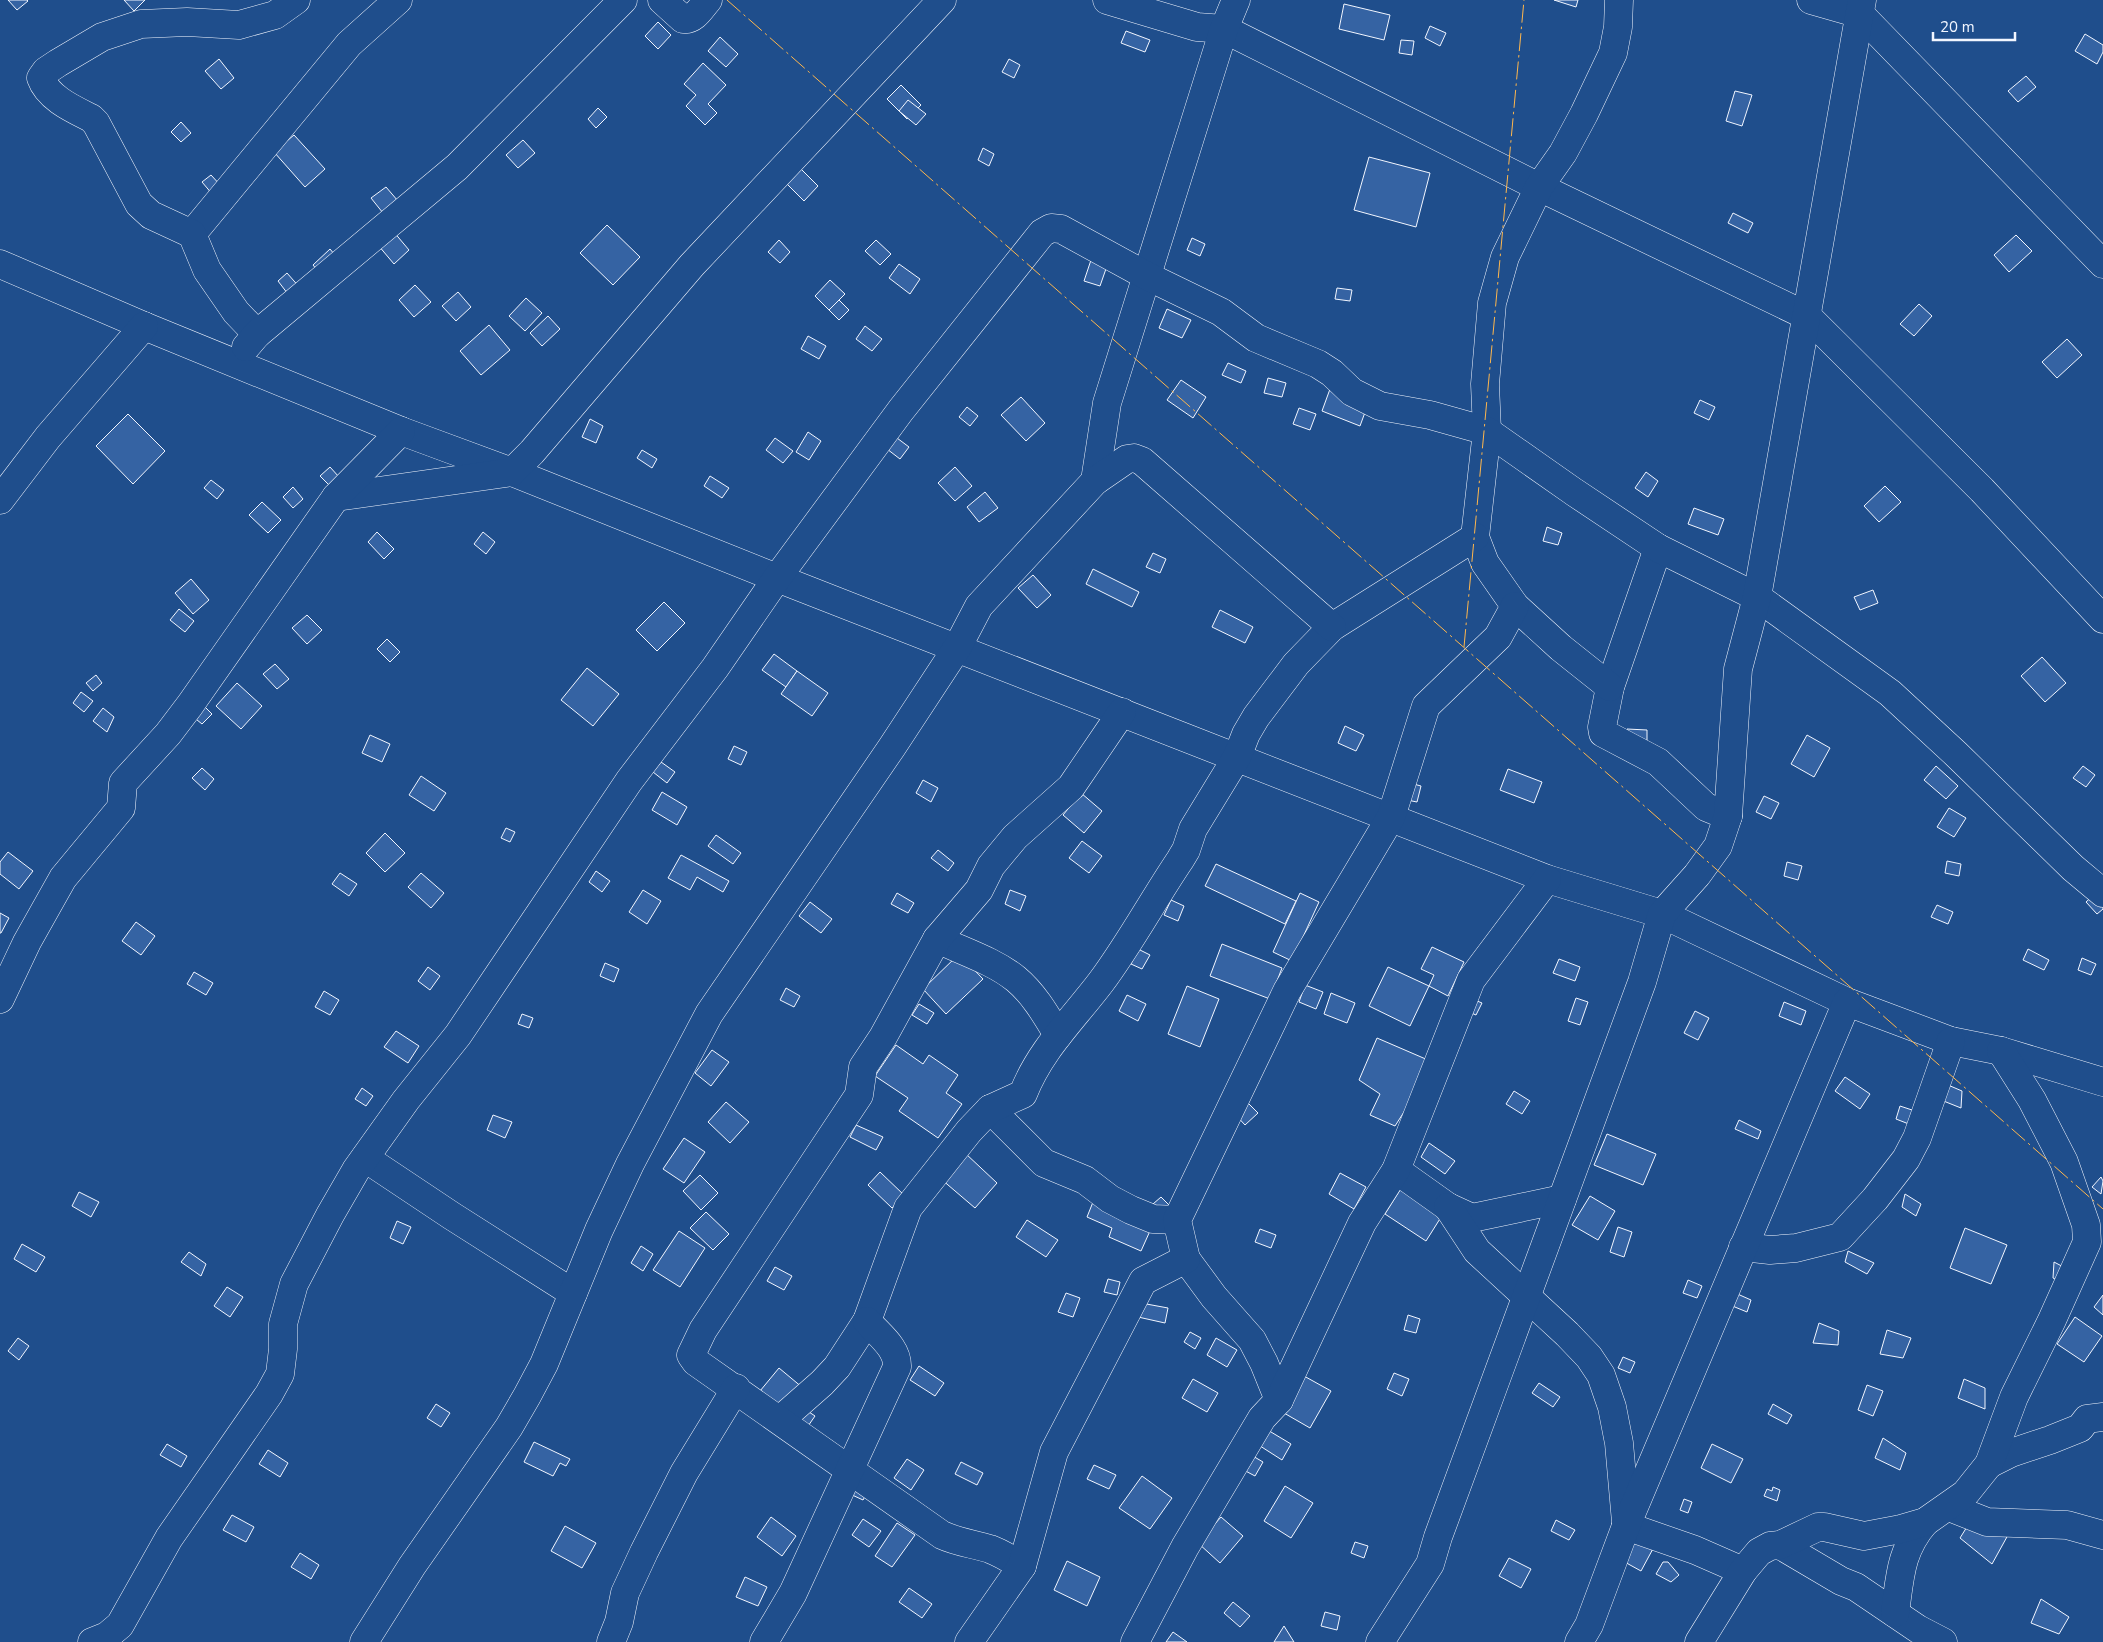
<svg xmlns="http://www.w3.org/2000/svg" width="2103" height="1642" font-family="'Nunito Sans',sans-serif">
<rect width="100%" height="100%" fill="#1f4e8c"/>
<!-- building -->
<g fill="#3563a3" stroke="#f2f6ff">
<polygon points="8,0 27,0 28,1 17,10"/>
<polygon points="124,0 145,0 134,11"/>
<polygon points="1554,0 1578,0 1576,7"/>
<polygon points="1344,4 1390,15 1384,40 1339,29"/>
<polygon points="658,22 671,35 658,49 645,36"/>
<polygon points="1430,26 1446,33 1440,46 1425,38"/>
<polygon points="1126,31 1150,40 1145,52 1121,43"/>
<polygon points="2085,34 2103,45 2103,52 2097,64 2075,51"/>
<polygon points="720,37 738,54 726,67 708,51"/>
<polygon points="1401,40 1414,41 1412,55 1399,53"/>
<polygon points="219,59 234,78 221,89 205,71"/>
<polygon points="1009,59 1020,65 1014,78 1002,72"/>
<polygon points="703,63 726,85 708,104 717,113 705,125 686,106 696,95 684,84"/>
<polygon points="2026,76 2036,87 2018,102 2008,91"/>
<polygon points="901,85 921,105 907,119 887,99"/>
<polygon points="1735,91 1752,95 1742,126 1726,121"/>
<polygon points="908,100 926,114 916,125 899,111"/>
<polygon points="598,108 607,117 596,128 588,119"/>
<polygon points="181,122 191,133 181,142 171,132"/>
<polygon points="294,135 325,169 305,187 274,152"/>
<polygon points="523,140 535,153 518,168 506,155"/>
<polygon points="983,148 994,154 989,166 978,160"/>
<polygon points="1369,157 1430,173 1416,227 1354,210"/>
<polygon points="801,169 818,186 804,201 786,183"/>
<polygon points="211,175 222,187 213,195 202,182"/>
<polygon points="386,187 398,201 383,213 371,198"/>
<polygon points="1733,213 1753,223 1748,233 1728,223"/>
<polygon points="607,225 640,257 613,285 580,253"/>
<polygon points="393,231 409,250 394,264 378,245"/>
<polygon points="2016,235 2032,251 2009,272 1994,255"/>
<polygon points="1192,238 1205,244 1200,256 1187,250"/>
<polygon points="779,240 790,252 780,263 768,252"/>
<polygon points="876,240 891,254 880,265 865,251"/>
<polygon points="330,249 339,260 322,276 313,265"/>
<polygon points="1092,257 1108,263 1100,286 1084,281"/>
<polygon points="899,264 920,279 910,294 889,278"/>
<polygon points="287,273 301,289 291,298 278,281"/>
<polygon points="830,280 845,294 829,310 815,296"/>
<polygon points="415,285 431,302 414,317 399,300"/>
<polygon points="1337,288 1352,290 1350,301 1335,299"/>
<polygon points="458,292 471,307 456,321 442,306"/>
<polygon points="526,298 542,313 525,331 509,316"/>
<polygon points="839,300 849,310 839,320 829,310"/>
<polygon points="1919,304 1932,316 1914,336 1900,324"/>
<polygon points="1167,309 1191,320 1182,338 1159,328"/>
<polygon points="548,316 560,329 542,346 530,333"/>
<polygon points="489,325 510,350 481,375 460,351"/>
<polygon points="865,326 882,339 872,351 856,339"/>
<polygon points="808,336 826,346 819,359 801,349"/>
<polygon points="2067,339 2082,355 2057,378 2042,362"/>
<polygon points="1228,363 1246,371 1241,383 1222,375"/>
<polygon points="1268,378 1286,383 1282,397 1264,393"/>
<polygon points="1181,380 1206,397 1193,418 1167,400"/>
<polygon points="1330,389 1368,404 1360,426 1322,411"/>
<polygon points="1021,397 1045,423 1026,441 1001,415"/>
<polygon points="1700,400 1715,407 1709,420 1694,413"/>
<polygon points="967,407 978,416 970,426 959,417"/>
<polygon points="1299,408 1316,414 1310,430 1293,424"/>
<polygon points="128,414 165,451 133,484 96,446"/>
<polygon points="590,419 603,426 596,443 582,437"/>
<polygon points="808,432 821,441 809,460 796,452"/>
<polygon points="775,438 793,451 783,463 766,450"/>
<polygon points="897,438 909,447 900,459 887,449"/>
<polygon points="642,450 657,459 652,468 637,458"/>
<polygon points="330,467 339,477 330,486 320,476"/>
<polygon points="955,467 972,486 955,501 938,483"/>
<polygon points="1646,472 1658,481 1648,497 1635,488"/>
<polygon points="710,476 729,488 722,498 704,486"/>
<polygon points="211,480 224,490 217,499 204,488"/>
<polygon points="1885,486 1901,502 1879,522 1864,506"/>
<polygon points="293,487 303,499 293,508 283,497"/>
<polygon points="985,492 998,508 979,522 967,507"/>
<polygon points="262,502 281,520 268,533 249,515"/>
<polygon points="1694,508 1724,519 1718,535 1688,524"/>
<polygon points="1547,527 1562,533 1558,545 1543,541"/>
<polygon points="377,532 394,549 384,559 368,542"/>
<polygon points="483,532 495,542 486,554 474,544"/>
<polygon points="1153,553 1166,559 1160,573 1146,567"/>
<polygon points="1093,569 1139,592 1132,607 1086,584"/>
<polygon points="1033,575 1051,595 1037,608 1018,588"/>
<polygon points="191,579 209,600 193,614 175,593"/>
<polygon points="1873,590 1878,603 1860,610 1854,597"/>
<polygon points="664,602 685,623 657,651 636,630"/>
<polygon points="179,609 194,621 185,632 170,620"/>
<polygon points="1220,610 1253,627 1245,643 1212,627"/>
<polygon points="307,615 322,630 307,644 292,628"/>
<polygon points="387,639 400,652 390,662 377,649"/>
<polygon points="774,654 797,671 786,687 762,670"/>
<polygon points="2042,657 2066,683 2045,702 2021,676"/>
<polygon points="275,664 289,679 277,689 263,674"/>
<polygon points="587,668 619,694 593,726 561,700"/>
<polygon points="797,671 828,693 812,716 781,694"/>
<polygon points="96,675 102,683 93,691 86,683"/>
<polygon points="237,683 262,706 241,729 216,706"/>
<polygon points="81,692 93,701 84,712 73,703"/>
<polygon points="202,704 212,714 202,724 191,715"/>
<polygon points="103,708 114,717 107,732 93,721"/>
<polygon points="1345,726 1364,735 1356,751 1338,743"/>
<polygon points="1627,729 1647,730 1647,743 1626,742"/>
<polygon points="370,735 390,744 382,762 362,753"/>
<polygon points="1807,735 1830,748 1814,777 1791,764"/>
<polygon points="734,746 747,752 741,765 728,759"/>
<polygon points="661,762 675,772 667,783 653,772"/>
<polygon points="1936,766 1958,786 1946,799 1924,780"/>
<polygon points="2083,766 2095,775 2086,787 2073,778"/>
<polygon points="202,768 214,779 205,790 192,778"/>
<polygon points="1508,769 1542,782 1534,803 1500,790"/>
<polygon points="421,776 446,793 434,811 409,795"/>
<polygon points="923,780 938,788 931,802 916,793"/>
<polygon points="1406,782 1421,786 1417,802 1402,799"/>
<polygon points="662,792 687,807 677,825 652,810"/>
<polygon points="1081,793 1102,811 1084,833 1063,815"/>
<polygon points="1764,796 1779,803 1771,819 1756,812"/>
<polygon points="1949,808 1966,818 1954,837 1937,827"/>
<polygon points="506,828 515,832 510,842 501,838"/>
<polygon points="385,833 405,853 385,872 366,853"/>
<polygon points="716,835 741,853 733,864 708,846"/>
<polygon points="1082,841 1102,856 1089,873 1069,858"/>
<polygon points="938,850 954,863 948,871 931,858"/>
<polygon points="8,852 33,871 19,889 0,874 0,862"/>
<polygon points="681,855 729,881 723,892 697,877 690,890 668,878"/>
<polygon points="1947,861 1961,864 1959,876 1945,873"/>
<polygon points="1787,862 1802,866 1798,880 1784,876"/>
<polygon points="1216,864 1296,901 1285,924 1205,886"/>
<polygon points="596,871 610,881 602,892 589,882"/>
<polygon points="340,873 357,884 349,896 332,884"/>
<polygon points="421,873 444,893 431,908 408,887"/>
<polygon points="643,890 661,901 647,924 629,912"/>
<polygon points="1010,890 1026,896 1020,911 1005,904"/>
<polygon points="2097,892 2103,898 2103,909 2097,914 2086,902"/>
<polygon points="897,893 914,903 908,913 891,904"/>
<polygon points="1300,893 1319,902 1292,961 1273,952"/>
<polygon points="1171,900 1184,906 1178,921 1164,915"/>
<polygon points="810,902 832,919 821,933 799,916"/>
<polygon points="1937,905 1953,912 1948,924 1931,917"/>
<polygon points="0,913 9,918 1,933 0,933"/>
<polygon points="136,922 155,936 141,955 122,941"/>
<polygon points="1222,944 1282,968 1270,999 1210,976"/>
<polygon points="1432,947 1464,962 1448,996 1429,986 1434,975 1421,969"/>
<polygon points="1138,949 1150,955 1142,969 1131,964"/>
<polygon points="2028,949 2049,960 2044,970 2023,960"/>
<polygon points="959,954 983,979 946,1014 923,989"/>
<polygon points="2082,958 2096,964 2091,975 2078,970"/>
<polygon points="1559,959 1580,967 1575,981 1553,973"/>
<polygon points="605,963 619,969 614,982 600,976"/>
<polygon points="428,967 440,976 430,990 418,981"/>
<polygon points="1388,967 1429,986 1410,1026 1369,1006"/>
<polygon points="194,972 213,983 206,995 187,984"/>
<polygon points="1305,985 1323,992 1316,1009 1299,1002"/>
<polygon points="1187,986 1219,999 1200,1047 1168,1034"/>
<polygon points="786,988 800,996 794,1007 780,1000"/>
<polygon points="324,991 339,1000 330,1015 315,1007"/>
<polygon points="1331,993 1355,1003 1347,1023 1324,1014"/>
<polygon points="1127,995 1146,1004 1138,1021 1119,1011"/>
<polygon points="1470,998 1482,1003 1476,1015 1464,1010"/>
<polygon points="1576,998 1588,1002 1580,1025 1568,1021"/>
<polygon points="1784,1002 1806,1011 1801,1025 1779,1016"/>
<polygon points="919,1004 934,1013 927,1024 912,1015"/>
<polygon points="1695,1011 1709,1018 1698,1040 1684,1033"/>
<polygon points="522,1014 533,1018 529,1028 518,1024"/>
<polygon points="396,1031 419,1046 408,1063 384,1047"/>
<polygon points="1377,1038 1428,1060 1411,1101 1395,1126 1370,1115 1380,1094 1359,1080"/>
<polygon points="896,1045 923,1064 929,1055 958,1075 946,1093 962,1104 938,1138 899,1111 908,1098 875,1076"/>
<polygon points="712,1050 729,1062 711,1086 695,1073"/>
<polygon points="1845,1077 1870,1094 1860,1109 1835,1091"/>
<polygon points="1948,1085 1962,1091 1961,1108 1941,1100"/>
<polygon points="362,1088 373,1096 366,1106 355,1099"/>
<polygon points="1514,1091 1530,1101 1522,1114 1506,1104"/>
<polygon points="1246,1101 1258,1113 1245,1125 1234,1113"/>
<polygon points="726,1102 749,1122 730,1143 708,1122"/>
<polygon points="1900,1106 1921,1113 1914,1126 1896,1119"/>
<polygon points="493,1115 512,1122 505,1138 487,1130"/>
<polygon points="1739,1120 1761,1131 1758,1139 1735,1129"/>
<polygon points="856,1125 883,1137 876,1150 850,1137"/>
<polygon points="1607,1134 1656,1154 1643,1185 1594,1165"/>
<polygon points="684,1138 705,1152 684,1183 663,1169"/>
<polygon points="1429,1143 1455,1161 1445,1174 1421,1157"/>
<polygon points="965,1153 997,1183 975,1208 941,1179"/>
<polygon points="880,1172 904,1195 892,1208 868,1185"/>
<polygon points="1340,1173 1366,1187 1354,1209 1329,1194"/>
<polygon points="700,1175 718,1193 701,1210 683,1191"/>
<polygon points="2101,1177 2103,1181 2101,1194 2092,1187"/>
<polygon points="1402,1187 1443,1214 1426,1241 1385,1214"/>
<polygon points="79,1192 99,1202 91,1217 72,1206"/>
<polygon points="1905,1194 1921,1204 1916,1216 1902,1207"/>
<polygon points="1590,1196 1615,1211 1598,1240 1572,1225"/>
<polygon points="1095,1197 1154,1222 1141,1251 1109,1237 1112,1228 1087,1217"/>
<polygon points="1161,1197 1170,1206 1163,1215 1153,1204"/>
<polygon points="706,1212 729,1234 713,1250 690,1228"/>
<polygon points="1027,1220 1058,1240 1046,1257 1016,1237"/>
<polygon points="397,1221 411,1227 403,1244 390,1238"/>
<polygon points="1618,1227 1632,1232 1624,1257 1610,1252"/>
<polygon points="1965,1228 2007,1245 1991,1284 1950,1268"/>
<polygon points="1260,1229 1276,1235 1271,1248 1255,1242"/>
<polygon points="679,1231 705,1248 680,1287 653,1270"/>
<polygon points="22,1244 45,1257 36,1272 14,1259"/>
<polygon points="641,1246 653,1254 643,1271 631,1263"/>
<polygon points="1848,1251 1874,1263 1867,1274 1845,1262"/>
<polygon points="189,1252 206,1264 201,1276 181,1262"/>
<polygon points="2054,1262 2073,1272 2067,1285 2053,1278"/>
<polygon points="775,1267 792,1276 784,1290 767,1281"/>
<polygon points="1108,1279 1120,1282 1117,1295 1104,1292"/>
<polygon points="1688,1280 1702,1286 1697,1298 1683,1293"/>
<polygon points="227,1287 243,1297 230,1317 214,1306"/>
<polygon points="1733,1292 1751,1300 1747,1312 1730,1305"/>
<polygon points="1066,1293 1080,1298 1073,1317 1058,1312"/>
<polygon points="2103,1295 2103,1315 2094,1307"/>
<polygon points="1141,1303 1168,1308 1165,1323 1138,1317"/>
<polygon points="1408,1315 1420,1319 1416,1333 1404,1330"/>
<polygon points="2075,1317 2102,1336 2084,1362 2057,1344"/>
<polygon points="1819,1323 1839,1331 1838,1345 1813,1343"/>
<polygon points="1887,1330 1911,1338 1903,1358 1880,1354"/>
<polygon points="1190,1332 1201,1338 1195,1349 1184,1342"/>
<polygon points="18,1338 29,1346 19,1360 8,1351"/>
<polygon points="1216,1338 1237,1350 1227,1367 1207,1355"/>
<polygon points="1623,1357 1635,1362 1630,1373 1618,1368"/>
<polygon points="919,1366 944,1383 935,1396 910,1380"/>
<polygon points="779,1368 803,1388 785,1411 760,1391"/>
<polygon points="1394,1373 1409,1379 1402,1396 1387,1389"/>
<polygon points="1304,1376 1331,1391 1310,1428 1284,1413"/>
<polygon points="1193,1379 1218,1393 1207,1412 1182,1398"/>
<polygon points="1964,1379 1985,1388 1985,1409 1958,1398"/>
<polygon points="1539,1383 1560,1397 1553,1407 1532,1393"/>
<polygon points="1867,1385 1883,1391 1873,1416 1858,1410"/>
<polygon points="436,1404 450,1413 441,1427 427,1418"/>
<polygon points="1773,1404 1792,1415 1787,1424 1768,1414"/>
<polygon points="800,1406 815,1416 806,1429 792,1419"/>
<polygon points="1266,1429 1291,1444 1282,1460 1257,1444"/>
<polygon points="1883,1438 1906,1453 1900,1470 1875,1458"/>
<polygon points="534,1442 570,1459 566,1466 560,1463 553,1476 524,1462"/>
<polygon points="167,1444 187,1456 181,1467 160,1455"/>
<polygon points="1712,1444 1743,1459 1731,1483 1701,1468"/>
<polygon points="268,1450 288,1463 280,1477 259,1464"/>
<polygon points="1246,1452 1263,1462 1255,1476 1238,1467"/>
<polygon points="907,1459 924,1470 911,1490 894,1478"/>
<polygon points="961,1462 983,1473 977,1485 955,1474"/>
<polygon points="1094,1465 1116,1475 1109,1489 1087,1479"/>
<polygon points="1142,1476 1172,1498 1150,1529 1119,1508"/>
<polygon points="854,1485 868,1491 863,1500 850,1494"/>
<polygon points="1285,1486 1313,1503 1291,1538 1264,1521"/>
<polygon points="1773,1487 1780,1490 1777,1501 1764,1496 1767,1489 1772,1491"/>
<polygon points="1684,1499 1692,1502 1688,1513 1680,1510"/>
<polygon points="232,1515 254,1527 246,1542 223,1530"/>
<polygon points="771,1517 796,1536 782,1556 757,1537"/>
<polygon points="1221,1517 1243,1536 1220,1563 1198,1543"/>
<polygon points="863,1519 881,1531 869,1547 852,1535"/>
<polygon points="1556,1520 1575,1530 1569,1540 1551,1531"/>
<polygon points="1970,1522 2008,1535 1992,1564 1960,1538"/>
<polygon points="897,1523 915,1535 892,1567 875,1556"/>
<polygon points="565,1526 596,1543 582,1568 551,1551"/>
<polygon points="1636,1535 1655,1545 1641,1571 1621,1560"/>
<polygon points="1355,1542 1368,1546 1364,1558 1351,1553"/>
<polygon points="300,1553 319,1565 311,1579 291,1567"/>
<polygon points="1509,1558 1531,1569 1521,1588 1499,1576"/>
<polygon points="1067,1561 1100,1577 1087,1606 1054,1590"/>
<polygon points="1663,1562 1668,1562 1679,1575 1671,1582 1656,1574"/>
<polygon points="745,1577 767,1587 758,1606 736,1597"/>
<polygon points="909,1588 932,1604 922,1618 899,1602"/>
<polygon points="2041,1599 2069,1617 2059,1634 2031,1623"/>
<polygon points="1233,1602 1250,1616 1240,1627 1224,1613"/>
<polygon points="1325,1612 1340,1616 1337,1630 1321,1626"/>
<polygon points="1284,1626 1294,1642 1274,1642"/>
<polygon points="1173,1632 1187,1642 1166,1642"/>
</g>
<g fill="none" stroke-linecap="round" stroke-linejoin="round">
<!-- minor casing -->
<g stroke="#f2f6ff" stroke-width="29">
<g id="minor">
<path d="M 662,0 L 683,19 C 694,21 701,8 708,0"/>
<polyline points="1107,0 1197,27 1224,29 1539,187 1807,316 1982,490 2103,619"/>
<polyline points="1811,0 1860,14 2103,264"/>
<polyline points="192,234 349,44 398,0"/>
<polyline points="0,264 144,326 401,431 512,472 777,578 1547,879 1662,914 1847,1002 1951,1041 2001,1051 2103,1082"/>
<path d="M 257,334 L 236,312 L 207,270 L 192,234 L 151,215 L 139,204 L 96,123 L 91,118 C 73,109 48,98 41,78 L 46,71 L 58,63 L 102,37 L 141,24 L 187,22 L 239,25 L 275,15 L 296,0"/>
<polyline points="246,347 257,334 457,167 623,0"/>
<polyline points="1095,481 1107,403 1224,29 1236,0"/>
<polyline points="336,497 512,472 532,452 692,265 942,0"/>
<polyline points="0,500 48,437 144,326"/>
<polyline points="1658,548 1610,687 1602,727 1603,733 1658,762 1706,807 1728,816"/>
<polyline points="1610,687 1561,648 1515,606 1485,563 1475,537 1487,431 1485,384 1492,303 1505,257 1539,187 1563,153 1584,114 1613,53 1618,27 1619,0"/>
<path d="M 937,939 C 962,951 994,961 1016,979 C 1034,994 1046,1015 1058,1035"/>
<polyline points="0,999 27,942 63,878 121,808 123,783 168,734 190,705 336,497 401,431"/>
<polyline points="990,1109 1044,1163 1085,1180 1110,1199 1131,1210 1153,1219 1177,1220"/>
<polyline points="365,1158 452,1216 573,1293"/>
<polyline points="1396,1170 1448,1207 1472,1218 1562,1199"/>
<polyline points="1448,1207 1477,1251 1567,1334 1589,1357 1601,1375 1612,1407 1619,1443 1626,1522"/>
<polyline points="1743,1247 1770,1250 1796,1248 1840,1237 1875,1199 1906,1159 1917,1138 1951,1041"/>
<polyline points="1186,1259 1214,1297 1252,1340 1264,1363 1279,1400"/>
<path d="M 780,1420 L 822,1383 L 837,1367 L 867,1321 L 908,1208 L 969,1131 L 990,1109 L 1023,1094 C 1040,1050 1073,1019 1101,982 C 1130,943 1153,900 1180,860 L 1186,850 L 1193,829 L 1237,757 L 1246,734 L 1256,717 L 1296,664 L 1332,627 L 1475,537"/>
<polyline points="1989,1464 2011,1453 2050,1440 2080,1428 2087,1419 2103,1417"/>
<polyline points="1949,1507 1987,1522 2067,1525 2103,1535"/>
<polyline points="1626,1526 1695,1550 1743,1571"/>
<polyline points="1780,1545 1841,1581 1856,1587 1918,1629 1943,1642"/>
<path d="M 1022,1566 C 1012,1560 1001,1553 990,1549 C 974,1544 957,1542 942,1535 L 696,1362 L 691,1355 L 703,1330 L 859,1095 L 863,1067 L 883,1037 L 937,939 L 979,890 L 991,866 L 1015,837 L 1071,787 L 1122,712"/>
<path d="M 1895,1613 C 1900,1577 1900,1551 1925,1522"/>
<polyline points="92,1642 107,1636 120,1625 169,1538 269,1394 280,1374 283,1349 283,1324 294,1284 330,1215 356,1170 406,1100 458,1035 629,781 715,668 777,578 901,410 1042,233 1051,228 1061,229 1147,276 1221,312 1256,338 1318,364 1332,373 1352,392 1380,406 1430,415 1487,431 1574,492 1658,548 1757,597 1890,693 1956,754 2073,868 2103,893"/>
<polyline points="364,1642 412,1566 509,1427 527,1396 544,1364 599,1230 630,1164 709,1014 892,747 957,648 979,606 1095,481 1127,459 1134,458 1142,461 1332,627"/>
<polyline points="611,1642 619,1622 625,1593 644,1552 684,1473 736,1388"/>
<path d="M 764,1642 L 793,1593 L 897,1367 C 898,1348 879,1335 867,1321"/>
<polyline points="969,1642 1022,1566 1054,1452 1143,1281 1186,1259 1177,1220 1287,991 1391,817 1426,706 1498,637 1515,606"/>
<polyline points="1135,1642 1185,1547 1262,1418 1279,1400 1362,1223 1396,1170 1471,980 1547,879"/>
<polyline points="1380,1642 1430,1564 1438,1537 1642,982 1662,914 1697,875 1718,846 1728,816 1738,669 1757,597 1862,0"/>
<polyline points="1579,1642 1589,1625 1626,1526 1847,1002"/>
<polyline points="1699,1642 1743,1571 1759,1552 1770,1546 1780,1545 1818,1527 1824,1527 1864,1536 1901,1529 1925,1522 1965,1494 1989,1464 2014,1397 2052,1320 2087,1242 2086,1225 2064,1162 2032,1100 2001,1051"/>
</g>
</g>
<!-- minor -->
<use href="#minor" stroke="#1f4e8c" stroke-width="28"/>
<!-- power -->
<g stroke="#ffb74d" stroke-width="1" stroke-dasharray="18 4 2.5 4" stroke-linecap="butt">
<polyline points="727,0 2103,1209"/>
<polyline points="1464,647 1524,0"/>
</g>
</g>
<!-- scale -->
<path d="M1933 32v8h82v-8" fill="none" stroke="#f2f6ff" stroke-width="2.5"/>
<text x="1940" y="32" font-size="15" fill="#f2f6ff" stroke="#1f4e8c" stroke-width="4" paint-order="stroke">20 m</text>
</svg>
